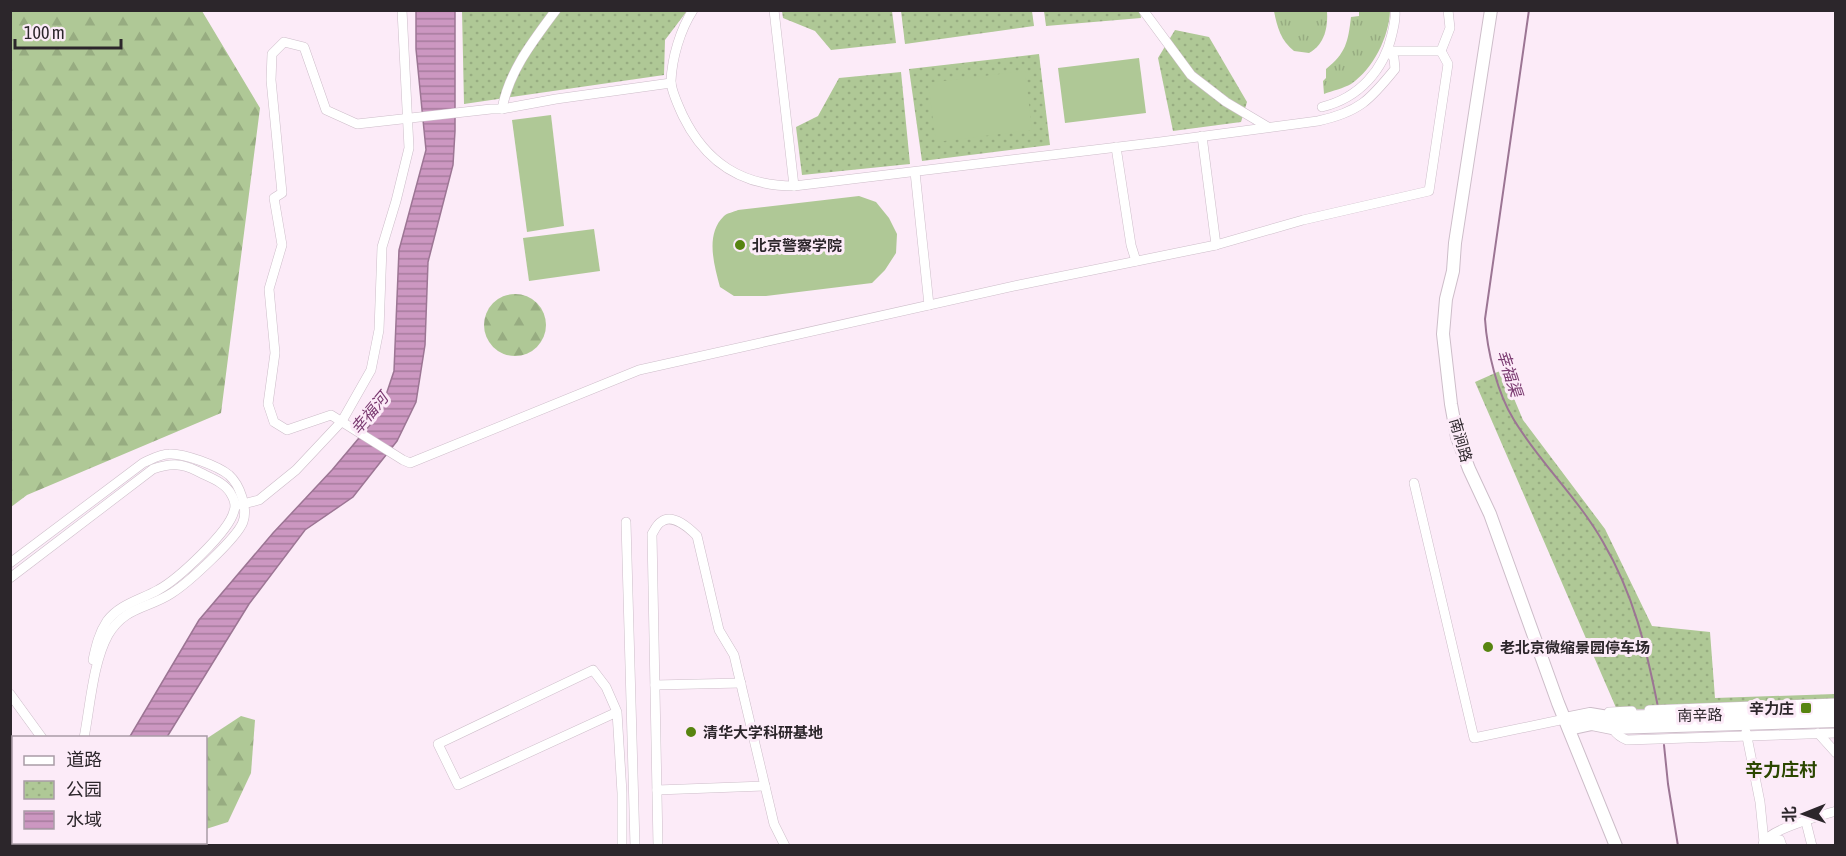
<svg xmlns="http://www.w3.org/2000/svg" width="1846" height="856" font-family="'Asap Condensed','Noto Sans SC',sans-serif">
<defs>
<pattern id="grass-tufts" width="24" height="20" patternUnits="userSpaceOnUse" patternTransform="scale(1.5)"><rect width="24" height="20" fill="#afc896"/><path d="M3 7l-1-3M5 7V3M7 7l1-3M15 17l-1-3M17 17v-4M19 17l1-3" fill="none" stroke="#97ac81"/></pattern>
<pattern id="forest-firs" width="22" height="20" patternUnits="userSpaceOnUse" patternTransform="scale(1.5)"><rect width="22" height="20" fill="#afc896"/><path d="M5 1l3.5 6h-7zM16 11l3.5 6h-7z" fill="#97ac81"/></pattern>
<pattern id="park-dots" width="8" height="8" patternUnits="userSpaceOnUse" patternTransform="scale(1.5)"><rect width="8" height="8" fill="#afc896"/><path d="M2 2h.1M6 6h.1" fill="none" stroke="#97ac81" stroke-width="1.8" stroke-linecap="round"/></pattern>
<pattern id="water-rules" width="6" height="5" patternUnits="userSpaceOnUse" patternTransform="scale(1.5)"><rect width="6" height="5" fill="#cc97c1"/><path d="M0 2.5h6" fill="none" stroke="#a67b9d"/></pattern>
</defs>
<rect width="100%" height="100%" fill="#fcebf8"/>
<!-- grass -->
<g fill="url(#grass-tufts)">
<path d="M 1274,11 L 1327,11 C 1328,27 1325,44 1309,53 L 1294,51 C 1281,41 1277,27 1274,11 Z"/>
<path d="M 1359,11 L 1390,11 C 1389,37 1373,69 1351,84 C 1344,88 1332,91 1324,94 L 1323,81 L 1326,78 L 1326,69 C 1346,53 1348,42 1351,17 L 1359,16 Z"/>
</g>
<!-- forest -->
<g fill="url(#forest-firs)">
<polygon points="11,10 202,11 260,108 221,413 27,495 11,507"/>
<circle cx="515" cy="325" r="31"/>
<polygon points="241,716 255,720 251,773 228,822 206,829 206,739"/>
</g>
<!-- park -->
<g fill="url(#park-dots)">
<polygon points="462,11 687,11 665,40 664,75 464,104"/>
<polygon points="782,11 892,11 896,43 831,50 815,31 783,18"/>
<polygon points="901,11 1032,11 1034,26 905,44"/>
<polygon points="1044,11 1140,11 1141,18 1046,26"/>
<polygon points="1175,30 1209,37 1247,102 1241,122 1173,131 1158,58"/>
<polygon points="1039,54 1050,145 922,161 909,69"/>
<polygon points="901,72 910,164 802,175 796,127 818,116 839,78"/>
<polygon points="1502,370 1523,420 1605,529 1652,626 1710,632 1715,698 1835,694 1835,703 1617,710 1475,382"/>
</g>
<!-- pitch -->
<g fill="#afc896">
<polygon points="1139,58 1146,113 1065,123 1058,68"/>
<polygon points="1025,71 1032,130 936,142 928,83"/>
<polygon points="551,115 564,226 527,232 512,120"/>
<path d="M 859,196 L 876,202 L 889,218 L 897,234 L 896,253 L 885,270 L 872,283 L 766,296 L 734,296 L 720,287 C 714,265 705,234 724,216 C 727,213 734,212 738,210 Z"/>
<polygon points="594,229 600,271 529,281 523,238"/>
</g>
<!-- water -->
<polygon fill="url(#water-rules)" stroke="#9c7594" stroke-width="1.5" points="416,11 455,11 455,131 453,165 428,262 425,345 416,402 397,441 353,497 305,530 249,604 167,737 129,738 199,620 273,533 332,470 375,419 385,398 394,371 399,250 426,150 416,49"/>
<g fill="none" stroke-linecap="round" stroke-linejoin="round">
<!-- stream -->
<g stroke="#9c7594" stroke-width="2">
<path d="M 1529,10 L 1485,319 C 1487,350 1497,393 1514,420 C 1540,463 1578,498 1603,542 C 1634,595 1646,647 1658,707"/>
<polyline points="1664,745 1668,784 1678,846"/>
</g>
<!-- minor casing -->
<g stroke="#cdbdc9" stroke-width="10">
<g id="minor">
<path d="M 693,10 C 680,30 672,58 671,81 C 671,91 679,107 683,116 C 706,163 742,186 794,186 L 1160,142 L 1318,121 C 1359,112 1370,100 1395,69 L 1394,58 L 1388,51"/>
<polyline points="774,10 794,186"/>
<polyline points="1143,10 1191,75 1226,102 1268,127"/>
<polyline points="1388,51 1441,51 1450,28 1448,10"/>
<polyline points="671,83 556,99 502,109 491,109 357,124 326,110 304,47 284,42 272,54 271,80 282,193 274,198 282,245 269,289 275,353 268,404 274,422 287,430 331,415 403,460 410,463 639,370 1019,285 1216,245 1303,220 1429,191 1448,64 1441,51"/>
<path d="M 1322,107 C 1359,98 1384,70 1392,34 C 1394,25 1396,19 1395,10"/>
<path d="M 502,109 C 509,71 533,41 556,10"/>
<polyline points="1202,136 1216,245"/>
<polyline points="1116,147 1131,245 1136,261"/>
<polyline points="915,172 929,305"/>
<polyline points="1414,483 1474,738 1565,719"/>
<polyline points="239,505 259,500 296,470 342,421 371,370 379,330 382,247 396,201 409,148 402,10"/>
<polyline points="626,522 635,846"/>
<path d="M 10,563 L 143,463 C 152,459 160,454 169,454 C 184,453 218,466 229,475 C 240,485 248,508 243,522 C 237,538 188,583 172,593 C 148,609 125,606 108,635 C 93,662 90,707 84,738"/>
<path d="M 10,578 L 153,469 C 170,463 181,463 197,471 C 208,477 225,482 231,494 C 234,499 236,506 234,511 C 229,532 177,580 158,590 C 140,600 120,604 107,621 C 99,633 96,646 93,660"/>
<polyline points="655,685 741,683"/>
<polyline points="10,694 42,738"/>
<polyline points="1649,710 1836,703"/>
<path d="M 1632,711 L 1609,712 C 1606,724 1616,736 1627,740 L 1836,733"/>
<polyline points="617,712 458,785 438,744 593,670 606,687 617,712 622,793 622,846"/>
<polyline points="1746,732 1760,802 1764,842"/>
<polyline points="1818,733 1836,753"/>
<polyline points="10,766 14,770"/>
<polyline points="10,777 14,781"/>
<polyline points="657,790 765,786"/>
<polyline points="1806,822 1812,846"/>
<path d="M 1764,842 C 1771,829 1820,816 1836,811"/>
<polyline points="1763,844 1780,840 1782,846"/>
<polyline points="15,846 16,842"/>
<path d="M 658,846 L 652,534 C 654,531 657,524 661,522 C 672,513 689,528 697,536 L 719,630 L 734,655 L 774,824 L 785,846"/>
</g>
</g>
<!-- major casing -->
<g stroke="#cdbdc9" stroke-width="14">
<g id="major">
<polyline points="1491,10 1455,243 1453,271 1446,299 1443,334 1451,404 1457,437 1469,469 1490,514 1558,703 1616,846"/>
<polyline points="1565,719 1590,714 1608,717 1836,712"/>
<polyline points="1569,729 1592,724 1612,728 1836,721"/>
</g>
</g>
<!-- minor -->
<use href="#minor" stroke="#fff" stroke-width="9"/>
<!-- major -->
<use href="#major" stroke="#fff" stroke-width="12"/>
</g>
<!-- markers -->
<g fill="#578410" stroke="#fcebf8" stroke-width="2">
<circle cx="740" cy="245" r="6"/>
<circle cx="1488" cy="647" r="6"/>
<rect x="1800" y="702" width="12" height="12" rx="3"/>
<circle cx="691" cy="732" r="6"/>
</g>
<g text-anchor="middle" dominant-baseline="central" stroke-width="6" stroke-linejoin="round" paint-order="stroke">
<!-- poi labels -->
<g font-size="15" font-weight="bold" fill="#2c262b" stroke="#fcebf8" text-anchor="start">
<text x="752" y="245">北京警察学院</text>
<text x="1500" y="647">老北京微缩景园停车场</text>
<text x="1794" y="708" text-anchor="end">辛力庄</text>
<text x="703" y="732">清华大学科研基地</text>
</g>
<!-- street labels -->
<g font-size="15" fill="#2c262b" stroke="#fcebf8">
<text transform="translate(1461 440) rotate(74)">南涧路</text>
<text transform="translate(1700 715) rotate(-1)">南辛路</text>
</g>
<!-- water labels -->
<g font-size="16" font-style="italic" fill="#7a3a70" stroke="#fcebf8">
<text transform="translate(1510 373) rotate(72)">幸福渠</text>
<text transform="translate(369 413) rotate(-50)">幸福河</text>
</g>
<!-- quarter labels -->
<g font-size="18" font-weight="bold" fill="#2b4700" stroke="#fcebf8">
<text x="1781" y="769">辛力庄村</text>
</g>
</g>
<!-- border -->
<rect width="1846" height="856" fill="none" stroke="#2c262b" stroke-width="24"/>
<!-- legend -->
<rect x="12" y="736" width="195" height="108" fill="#fcebf8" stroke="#a99ca6" stroke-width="1.5"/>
<rect x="24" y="756" width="30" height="9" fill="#ffffff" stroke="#a99ca6" stroke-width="1.5"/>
<text x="66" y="766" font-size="18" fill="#2c262b">道路</text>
<rect x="24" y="781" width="30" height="18" fill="url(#park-dots)" stroke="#a99ca6" stroke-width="1.5"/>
<text x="66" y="796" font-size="18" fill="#2c262b">公园</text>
<rect x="24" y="811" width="30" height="18" fill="url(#water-rules)" stroke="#a99ca6" stroke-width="1.5"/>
<text x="66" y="826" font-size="18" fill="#2c262b">水域</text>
<!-- north arrow -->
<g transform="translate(1804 814) rotate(269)" stroke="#fcebf8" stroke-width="4.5" paint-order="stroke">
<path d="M0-4.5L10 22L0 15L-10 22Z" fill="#2c262b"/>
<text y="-9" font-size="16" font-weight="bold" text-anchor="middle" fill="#2c262b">北</text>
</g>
<!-- scale -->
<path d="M15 39v9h106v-9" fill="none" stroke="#2c262b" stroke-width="3"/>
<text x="24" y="39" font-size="18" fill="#2c262b" stroke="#fcebf8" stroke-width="4.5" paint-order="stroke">100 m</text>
</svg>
